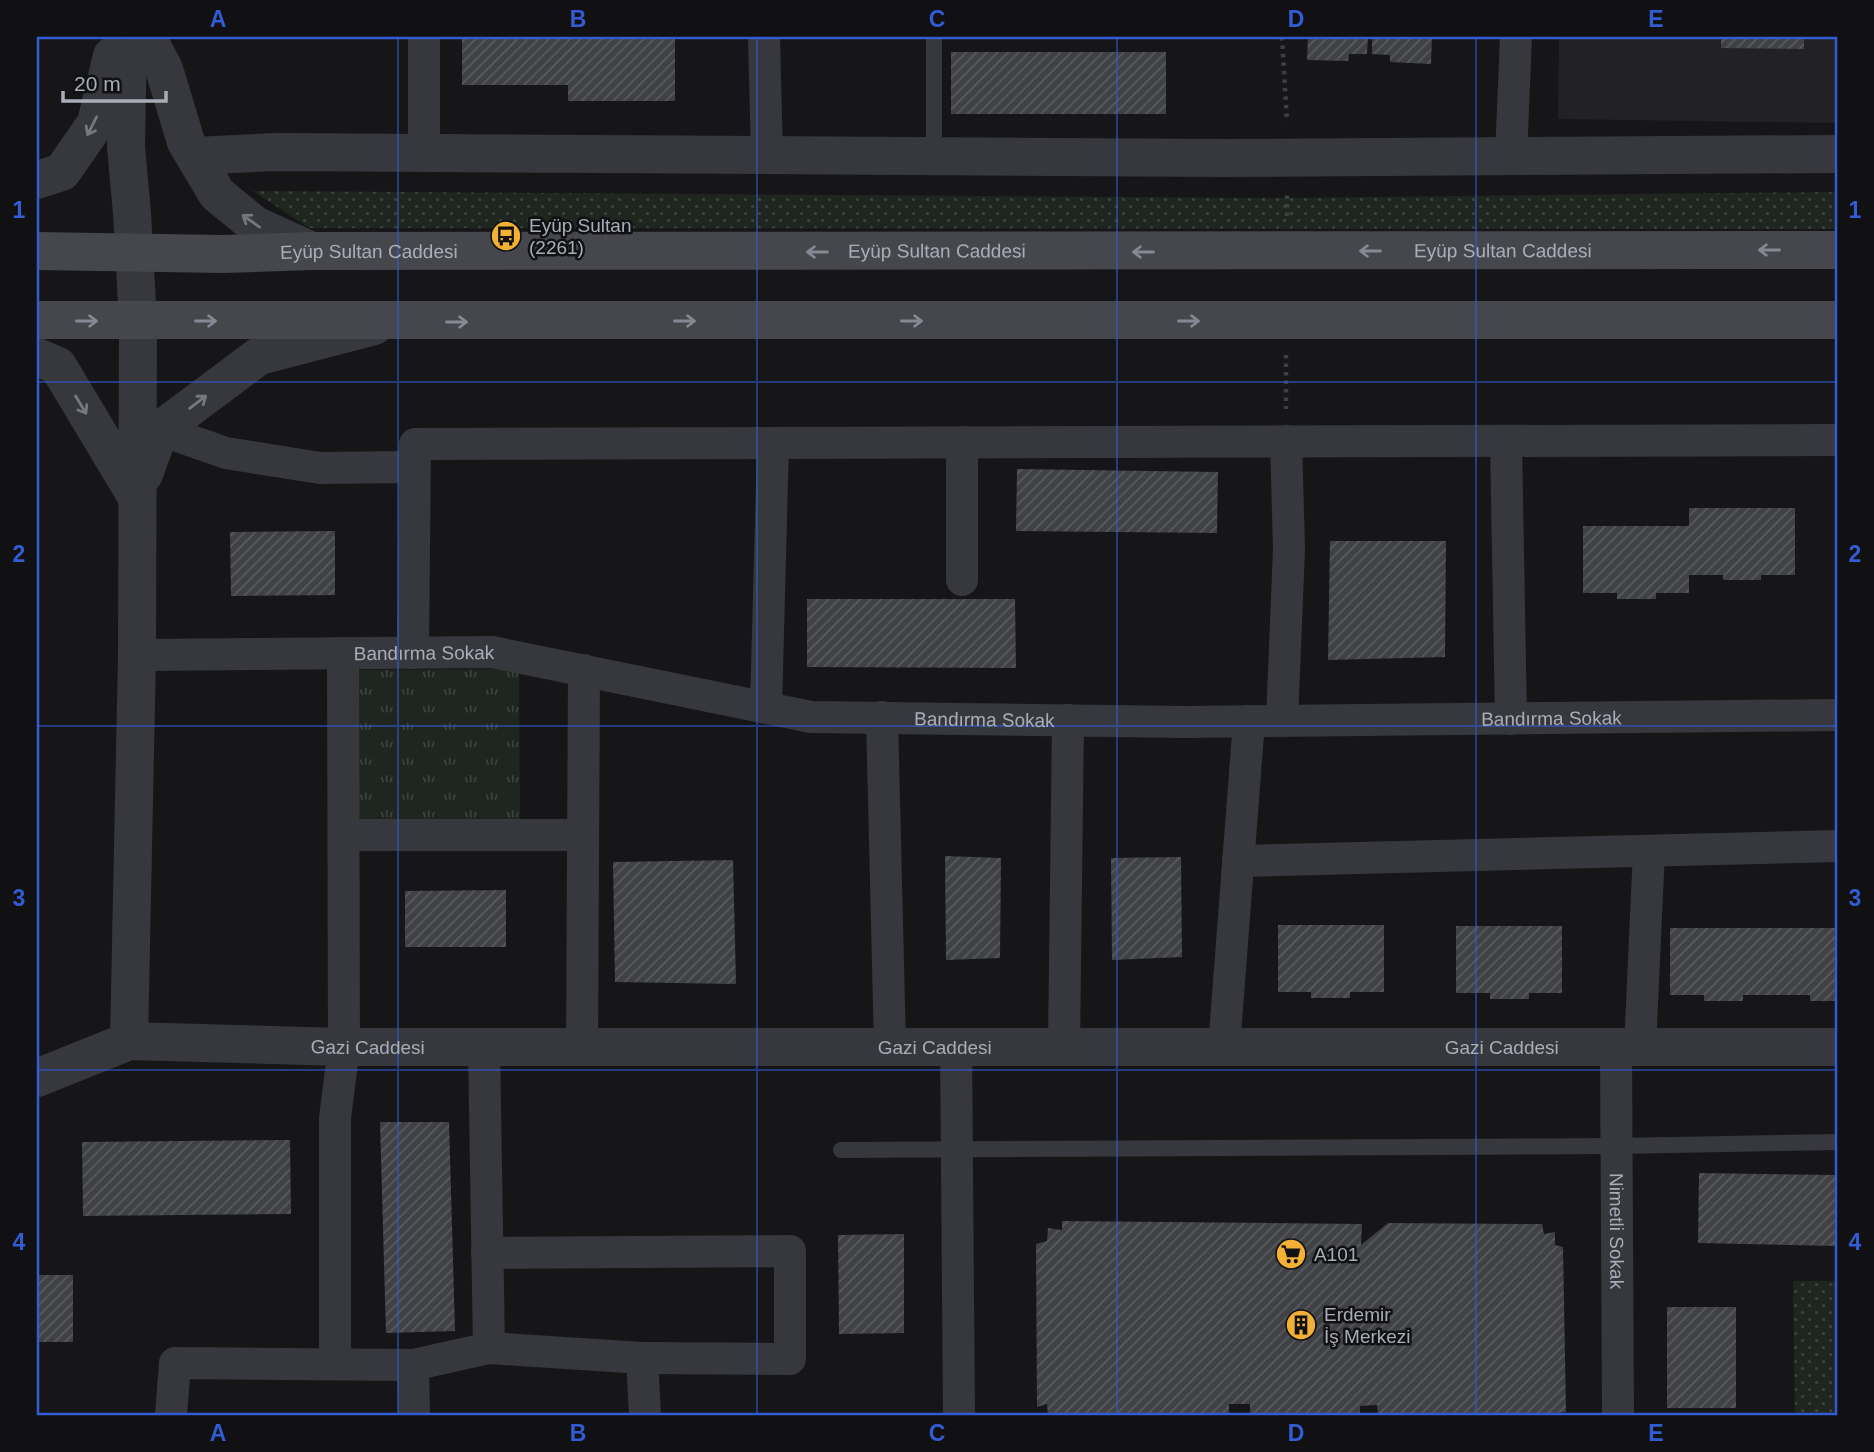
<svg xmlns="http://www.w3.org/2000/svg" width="1874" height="1452" font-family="Helvetica,sans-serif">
<defs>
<pattern id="grass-dots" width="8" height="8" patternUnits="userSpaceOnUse" patternTransform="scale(1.75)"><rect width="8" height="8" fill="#1e261f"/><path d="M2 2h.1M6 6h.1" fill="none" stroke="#3c433d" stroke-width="1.8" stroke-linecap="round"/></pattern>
<pattern id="park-tufts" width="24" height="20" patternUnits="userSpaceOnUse" patternTransform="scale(1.75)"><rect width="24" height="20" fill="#1e261f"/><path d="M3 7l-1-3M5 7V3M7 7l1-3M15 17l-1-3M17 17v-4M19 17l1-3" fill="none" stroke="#3c433d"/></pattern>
<pattern id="building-hatch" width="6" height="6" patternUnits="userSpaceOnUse" patternTransform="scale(1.75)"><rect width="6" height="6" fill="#404145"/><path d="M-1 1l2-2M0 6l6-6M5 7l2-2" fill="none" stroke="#595a5e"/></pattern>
</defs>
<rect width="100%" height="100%" fill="#161618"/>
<!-- built -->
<polygon fill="#222225" points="1559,37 1837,37 1837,123 1558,119"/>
<!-- grass -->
<g fill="url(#grass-dots)">
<polygon points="253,191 1279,198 1837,192 1837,229 309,228"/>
<polygon points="1793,1281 1837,1281 1837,1415 1795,1415"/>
</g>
<!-- park -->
<polygon fill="url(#park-tufts)" points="519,669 520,821 359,821 356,670"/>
<!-- building -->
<g fill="url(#building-hatch)">
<polygon points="462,37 675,37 675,101 568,101 568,85 462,85"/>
<polygon points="1308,37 1368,37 1367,54 1349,54 1348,61 1307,60"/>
<polygon points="1372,37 1432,37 1431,64 1390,62 1390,55 1372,54"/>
<polygon points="1721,37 1804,37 1804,49 1721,48"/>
<rect x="951" y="52" width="215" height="62"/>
<polygon points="1017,469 1218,472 1217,533 1016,531"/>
<polygon points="1689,508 1795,508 1795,575 1761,575 1761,580 1723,580 1723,575 1689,575 1689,593 1656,593 1656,599 1617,599 1617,593 1583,593 1583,526 1689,526"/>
<polygon points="335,531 335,595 231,596 230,532"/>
<polygon points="1330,541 1446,541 1445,657 1328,660"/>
<polygon points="807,599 1015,599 1016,668 807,667"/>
<polygon points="945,856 1001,858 1000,958 946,960"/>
<polygon points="1181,857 1182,957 1112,960 1111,858"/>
<polygon points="733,860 736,984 615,982 613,862"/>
<polygon points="506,890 506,947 405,947 405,891"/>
<polygon points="1278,925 1384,925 1384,992 1350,992 1350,998 1311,998 1311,992 1278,992"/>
<polygon points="1456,926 1562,926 1562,993 1529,993 1529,999 1490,999 1490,993 1456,993"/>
<polygon points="1670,928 1837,928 1837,1001 1810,1001 1810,995 1743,995 1743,1001 1704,1001 1704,995 1670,995"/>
<polygon points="380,1122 449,1122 455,1331 386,1333"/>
<polygon points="290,1140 291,1214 83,1216 82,1142"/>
<polygon points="1699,1173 1837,1175 1837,1246 1698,1243"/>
<polygon points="1062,1221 1362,1224 1361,1245 1388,1223 1542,1224 1544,1234 1555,1232 1555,1245 1563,1247 1566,1412 1557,1413 1557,1415 1378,1415 1377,1405 1360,1406 1360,1415 1250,1415 1250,1404 1229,1404 1229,1415 1048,1415 1047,1404 1037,1407 1036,1244 1047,1241 1048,1228 1062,1230"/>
<polygon points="904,1234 904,1333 839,1334 838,1235"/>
<rect x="37" y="1275" width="36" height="67"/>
<rect x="1667" y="1307" width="69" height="101"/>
</g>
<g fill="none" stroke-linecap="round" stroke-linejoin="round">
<!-- path -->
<g stroke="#3d3f44" stroke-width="4.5" stroke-dasharray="3.5 5" stroke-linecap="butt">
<polyline points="1282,37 1287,122"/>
<polyline points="1287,216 1287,194"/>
<polyline points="1286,355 1286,409"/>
</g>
<!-- service -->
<g stroke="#37383d" stroke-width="16">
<polyline points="934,37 934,156"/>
<polyline points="841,1150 1617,1146 1837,1142"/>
</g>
<!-- minor -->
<g stroke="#37383d" stroke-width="32">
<polyline points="764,37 767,155"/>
<polyline points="424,153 424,37"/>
<polyline points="1511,156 1516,37"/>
<polyline points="160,430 226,453 320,468 413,467"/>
<polyline points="1506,441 1511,719"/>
<polyline points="962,442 962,580"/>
<polyline points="413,653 415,444 1837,440"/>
<path id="s1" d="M 137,655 L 492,652 L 811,717 L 1185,722 L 1837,715"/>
<polyline points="766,708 773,443"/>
<polyline points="882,717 890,1047"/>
<polyline points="1282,721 1289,549 1286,441"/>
<polyline points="344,835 583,835"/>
<polyline points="1238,861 1837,846"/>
<polyline points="484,1047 489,1348 642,1358 645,1415"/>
<polyline points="582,1047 584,670"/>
<polyline points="956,1047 959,1415"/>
<polyline points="1064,1047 1068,720"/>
<polyline points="1224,1047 1249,721"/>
<path id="s2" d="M 1616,1047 L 1618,1415"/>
<polyline points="1640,1047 1649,851"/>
<polyline points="487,1253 790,1251 790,1359 642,1358"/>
<polyline points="335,1364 335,1118 344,1047 343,653"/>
<polyline points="413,1365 414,1415"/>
<polyline points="171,1415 175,1363 413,1365 489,1348"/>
</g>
<!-- tertiary -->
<g stroke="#37383d" stroke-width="38">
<polyline points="128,37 126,147 132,213 138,321 137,655 129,1041"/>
<polyline points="147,37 164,69 186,142 217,194 255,225 312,251"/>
<polyline points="195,156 275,152 1226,158 1837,154"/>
<polyline points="37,180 62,172 96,123 112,56"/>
<polyline points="37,357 58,366 136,496"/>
<polyline points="144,474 160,430 259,356 374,326"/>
<path id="s3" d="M 37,1078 L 129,1041 L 344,1047 L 1837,1047"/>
</g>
<!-- secondary -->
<g stroke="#45474d" stroke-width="38">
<path id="s4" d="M 37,251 L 223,254 L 312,251 L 1837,250"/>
<polyline points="37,320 1837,320"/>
</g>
</g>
<!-- one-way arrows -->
<defs><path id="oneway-shaft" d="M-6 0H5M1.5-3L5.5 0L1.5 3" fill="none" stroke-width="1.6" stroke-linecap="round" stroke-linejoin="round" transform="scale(1.75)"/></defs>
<g stroke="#757881">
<use href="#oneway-shaft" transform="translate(92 126) rotate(117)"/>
<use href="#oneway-shaft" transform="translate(251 221) rotate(-145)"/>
<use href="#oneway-shaft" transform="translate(198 402) rotate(-37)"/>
<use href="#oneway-shaft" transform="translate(81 405) rotate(59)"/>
</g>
<g stroke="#858993">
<use href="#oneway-shaft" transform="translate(1769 250) rotate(180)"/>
<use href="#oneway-shaft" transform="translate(1370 251) rotate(180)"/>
<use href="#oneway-shaft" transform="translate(817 252) rotate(-180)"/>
<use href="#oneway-shaft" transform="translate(1143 252) rotate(180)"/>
<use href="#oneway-shaft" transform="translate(87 321)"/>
<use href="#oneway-shaft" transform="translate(206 321)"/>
<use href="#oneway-shaft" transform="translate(685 321)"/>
<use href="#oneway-shaft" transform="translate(912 321)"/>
<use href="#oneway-shaft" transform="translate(1189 321)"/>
<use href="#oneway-shaft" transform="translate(457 322)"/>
</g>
<!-- grid -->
<path fill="none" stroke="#325cd3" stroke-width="2" stroke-opacity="0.55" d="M 398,37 L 398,1415M 757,37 L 757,1415M 1117,37 L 1117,1415M 1476,37 L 1476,1415M 37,382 L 1837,382M 37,726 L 1837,726M 37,1070 L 1837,1070"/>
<!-- icons -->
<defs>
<g id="bus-disc" transform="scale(1.575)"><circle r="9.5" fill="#f2b134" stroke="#111113"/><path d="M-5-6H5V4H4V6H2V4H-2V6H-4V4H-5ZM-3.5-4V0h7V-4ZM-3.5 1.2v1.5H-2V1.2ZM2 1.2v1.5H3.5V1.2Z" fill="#111"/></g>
<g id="supermarket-disc" transform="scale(1.575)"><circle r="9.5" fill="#f2b134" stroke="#111113"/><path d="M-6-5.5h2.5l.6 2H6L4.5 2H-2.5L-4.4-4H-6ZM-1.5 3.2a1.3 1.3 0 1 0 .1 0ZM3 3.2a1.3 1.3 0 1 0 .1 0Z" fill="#111"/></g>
<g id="building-disc" transform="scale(1.575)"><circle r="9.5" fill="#f2b134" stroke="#111113"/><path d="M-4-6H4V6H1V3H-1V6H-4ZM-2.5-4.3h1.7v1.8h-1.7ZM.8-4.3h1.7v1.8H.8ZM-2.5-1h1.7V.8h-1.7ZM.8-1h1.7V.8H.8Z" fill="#111"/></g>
</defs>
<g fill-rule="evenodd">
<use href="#bus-disc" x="506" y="236"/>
<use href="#supermarket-disc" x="1291" y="1254"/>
<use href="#building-disc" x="1301" y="1325"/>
</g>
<g text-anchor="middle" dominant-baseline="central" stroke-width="5" stroke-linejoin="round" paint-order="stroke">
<!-- poi labels -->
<g font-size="19" fill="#a8adb8" stroke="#111113" text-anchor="start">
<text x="529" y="225">Eyüp Sultan<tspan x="529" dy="22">(2261)</tspan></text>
<text x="1314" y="1254">A101</text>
<text x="1324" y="1314">Erdemir<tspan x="1324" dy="22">İş Merkezi</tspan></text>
</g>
<!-- street labels -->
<g font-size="19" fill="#a8adb8" stroke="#111113">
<text stroke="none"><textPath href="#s4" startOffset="1466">Eyüp Sultan Caddesi</textPath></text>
<text stroke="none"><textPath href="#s4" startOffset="332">Eyüp Sultan Caddesi</textPath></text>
<text stroke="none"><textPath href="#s4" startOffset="900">Eyüp Sultan Caddesi</textPath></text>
<text stroke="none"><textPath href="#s1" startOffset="287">Bandırma Sokak</textPath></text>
<text stroke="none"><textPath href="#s1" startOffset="1421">Bandırma Sokak</textPath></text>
<text stroke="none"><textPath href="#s1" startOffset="854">Bandırma Sokak</textPath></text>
<text stroke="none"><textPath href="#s3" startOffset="338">Gazi Caddesi</textPath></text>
<text stroke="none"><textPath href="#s3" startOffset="905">Gazi Caddesi</textPath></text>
<text stroke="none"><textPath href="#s3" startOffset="1472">Gazi Caddesi</textPath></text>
<text stroke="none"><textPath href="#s2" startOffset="184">Nimetli Sokak</textPath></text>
</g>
</g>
<!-- border -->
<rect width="1874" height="1452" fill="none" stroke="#111113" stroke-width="77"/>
<!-- scale -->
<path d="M63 91v10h103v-10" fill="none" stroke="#a8adb8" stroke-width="3.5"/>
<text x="74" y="91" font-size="21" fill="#a8adb8" stroke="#111113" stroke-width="5" paint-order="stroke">20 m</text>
<rect x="38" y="38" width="1798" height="1376" fill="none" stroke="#325cd3" stroke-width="2.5"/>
<g font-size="23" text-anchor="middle" font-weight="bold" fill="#325cd3">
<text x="218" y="27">A</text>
<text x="578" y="27">B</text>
<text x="937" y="27">C</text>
<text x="1296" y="27">D</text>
<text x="1656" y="27">E</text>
<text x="19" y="218">1</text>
<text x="1855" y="218">1</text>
<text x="19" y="562">2</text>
<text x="1855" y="562">2</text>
<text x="19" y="906">3</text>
<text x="1855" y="906">3</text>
<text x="19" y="1250">4</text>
<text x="1855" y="1250">4</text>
<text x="218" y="1441">A</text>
<text x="578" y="1441">B</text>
<text x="937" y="1441">C</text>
<text x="1296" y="1441">D</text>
<text x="1656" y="1441">E</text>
</g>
</svg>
